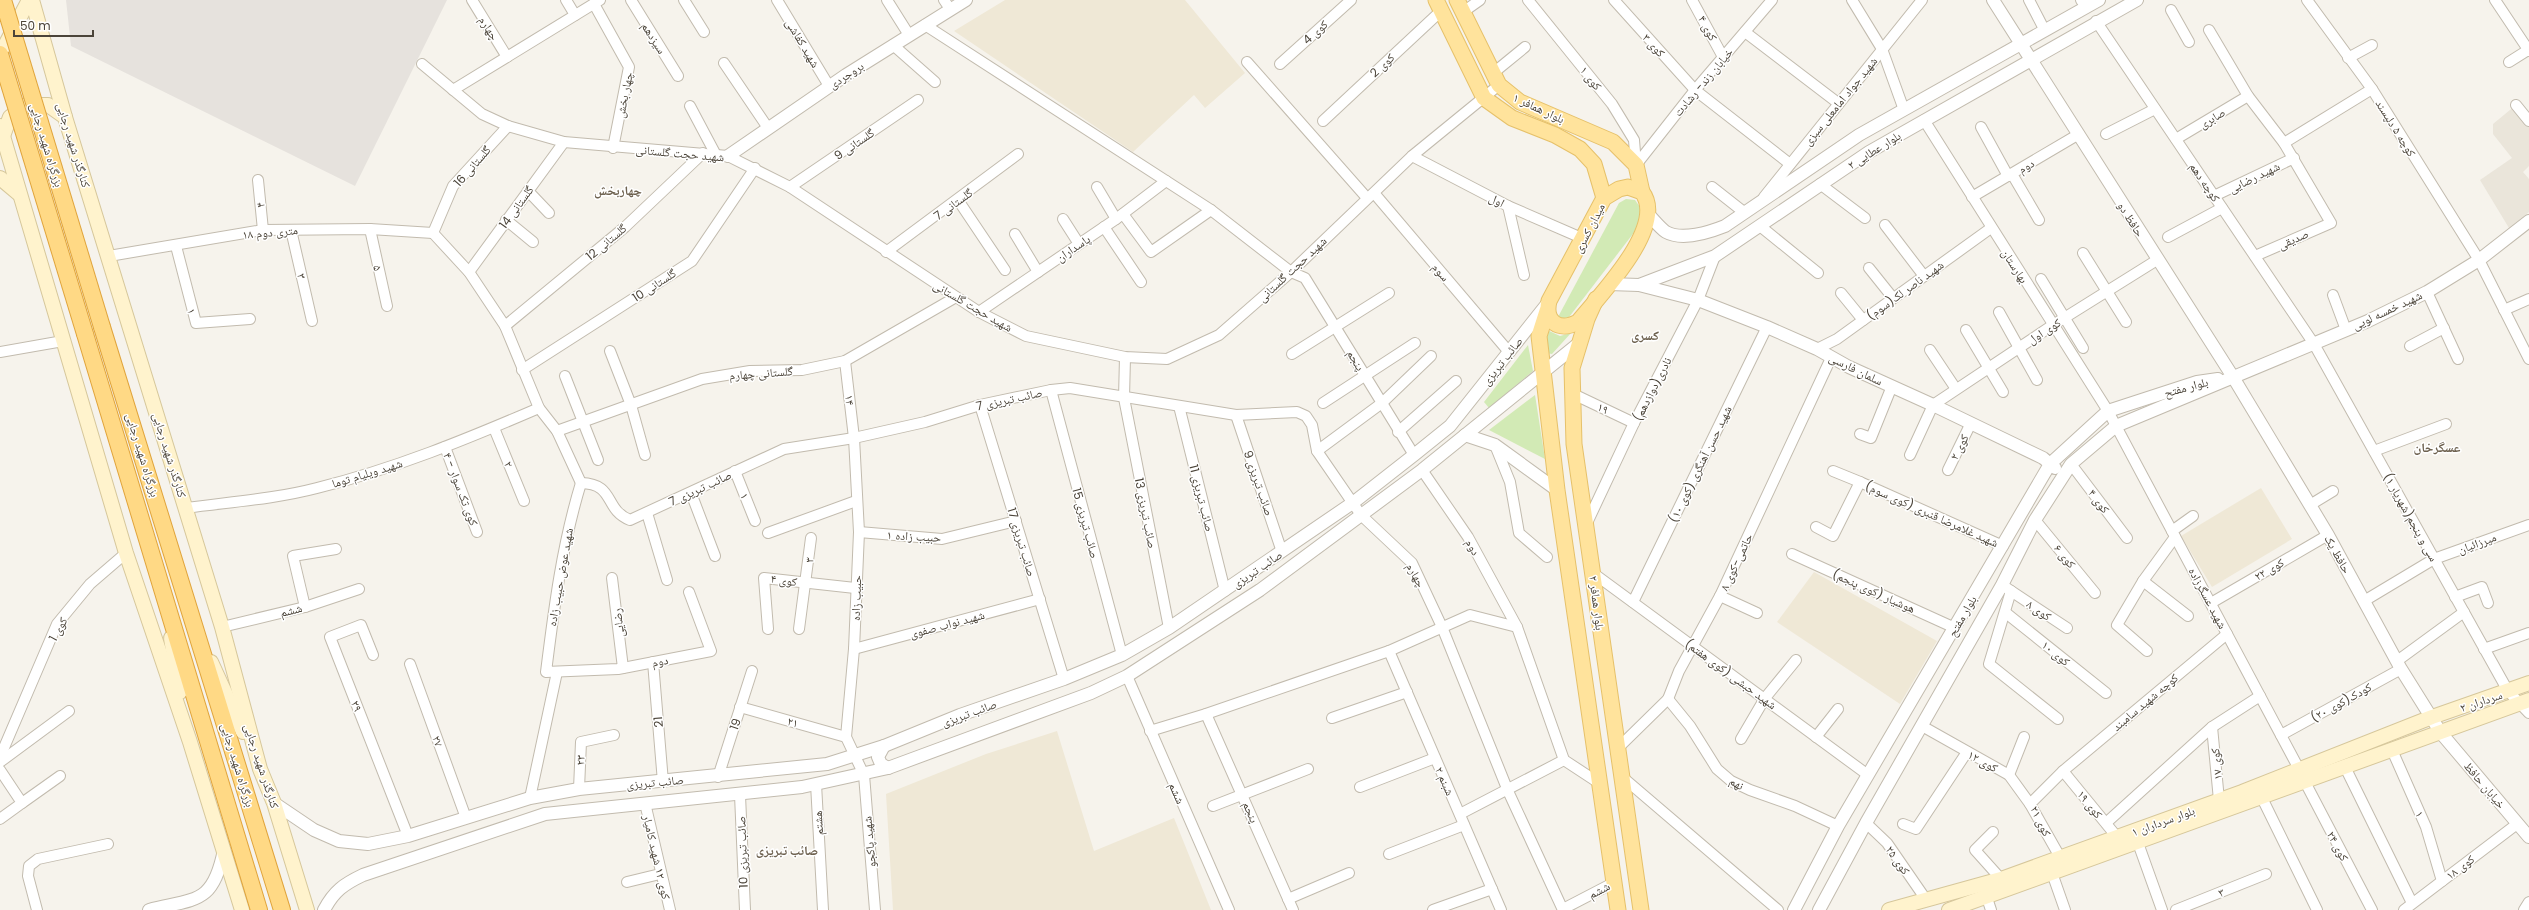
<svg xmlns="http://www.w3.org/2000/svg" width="2529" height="910" font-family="Poppins,'Noto Naskh Arabic',sans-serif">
<rect width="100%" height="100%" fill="#f6f3ec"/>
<!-- residential -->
<polygon fill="#eae5da" points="2516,105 2529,122 2529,166 2523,172 2529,179 2529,212 2509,228 2480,180 2512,158 2493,134 2493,124"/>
<!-- industrial -->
<polygon fill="#e6e2dd" points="66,0 447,0 355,186 71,46"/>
<!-- education -->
<g fill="#efe8d6">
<polygon points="1005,0 1185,0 1245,73 1205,108 1194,95 1133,152 954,31"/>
<polygon points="2261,488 2292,539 2212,587 2181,536"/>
<polygon points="1814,572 1937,641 1900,704 1777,622"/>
<polygon points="1057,731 1094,851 1174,818 1211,910 893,910 886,794 986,754"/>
</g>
<!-- green -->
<g fill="#d2eab5">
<polygon points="1626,199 1635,200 1642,210 1639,226 1566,321 1558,317 1619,203"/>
<polygon points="1547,330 1560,336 1571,333 1552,354 1546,353"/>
<polygon points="1528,345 1533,371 1489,408 1484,402"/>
<polygon points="1535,395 1545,459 1489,430"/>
</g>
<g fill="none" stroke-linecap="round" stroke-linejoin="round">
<!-- minor casing -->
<g stroke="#c2bbae" stroke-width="12">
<g id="minor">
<polyline points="472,0 507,57"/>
<polyline points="566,0 575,15"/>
<polyline points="631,0 678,76"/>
<polyline points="684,0 704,32"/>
<polyline points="777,0 829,86"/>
<polyline points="887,0 909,35"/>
<polyline points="944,0 950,9"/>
<polyline points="1528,0 1612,104 1634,140 1636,165"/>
<polyline points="1614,0 1695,90 1790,164"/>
<polyline points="1692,0 1723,57"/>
<polyline points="1852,0 1882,49 1904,110"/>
<polyline points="2029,0 2044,29"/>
<polyline points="2081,0 2086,7"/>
<polyline points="2307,0 2372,89 2479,260 2529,359"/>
<polyline points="2495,0 2529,51"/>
<polyline points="594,4 629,67 613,148"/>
<polyline points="2171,10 2189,42"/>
<polyline points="1463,12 1480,0"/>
<polyline points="2096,21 2314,344 2508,691 2529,713"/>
<polyline points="925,25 1211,210 1291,272 1305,278 1414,455"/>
<polyline points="2209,30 2248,96 2284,143 2372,89"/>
<polyline points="1745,32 1838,103"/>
<polyline points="893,45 935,82"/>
<polyline points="2348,58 2372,45"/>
<polyline points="1247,62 1367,198"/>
<polyline points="2509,62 2528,50"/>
<polyline points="724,63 768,128"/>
<polyline points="422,64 482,114 508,126 564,142 728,156 790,187 979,312 1026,336 1125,357 1167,359 1219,335 1291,272 1412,156 1499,85"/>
<polyline points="1280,64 1351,0"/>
<polyline points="1492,74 1525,47"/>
<polyline points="453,90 600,0"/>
<polyline points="2516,105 2529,121"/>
<polyline points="690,106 716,155"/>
<polyline points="1924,120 2108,411 2299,769"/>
<polyline points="1323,121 1442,10"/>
<polyline points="1981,127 2008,176"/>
<polyline points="2106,134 2155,109"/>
<polyline points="2176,139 2248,96"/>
<polyline points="1412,156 1508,206 1584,239"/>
<polyline points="1636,165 1695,90 1772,0"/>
<polyline points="2012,174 2039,220"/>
<polyline points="258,180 263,230"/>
<polyline points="1820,184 1865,218"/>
<polyline points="790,187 918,100"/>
<polyline points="1097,187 1116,219"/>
<polyline points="1712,187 1745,213"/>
<polyline points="528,191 549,213"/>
<polyline points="1374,193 1509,352"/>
<polyline points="2214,196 2294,158"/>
<polyline points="1764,197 1922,0"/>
<polyline points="1972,197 2079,134"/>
<polyline points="958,200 1005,270"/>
<polyline points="1508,206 1524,275"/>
<polyline points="1123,214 1151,252 1211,210"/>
<polyline points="1063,219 1079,244"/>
<polyline points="506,220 533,242"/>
<polyline points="1885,225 1924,276"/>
<polyline points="1760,226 1818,273"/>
<polyline points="1104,227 1141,282"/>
<polyline points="370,229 387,306"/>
<polyline points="291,230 312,321"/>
<polyline points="433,233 469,272 505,326 539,408 557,431 581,483"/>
<polyline points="433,233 453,186 508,126"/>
<polyline points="1015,234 1038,272"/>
<polyline points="2168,237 2222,208"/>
<polyline points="176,246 196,323 250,319"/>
<polyline points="886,252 1018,154"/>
<polyline points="2083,253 2126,322"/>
<polyline points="109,256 263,230 370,229 433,233"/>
<polyline points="2255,256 2331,223 2284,143"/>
<polyline points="1869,268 1893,298"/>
<polyline points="469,272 564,142"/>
<polyline points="2041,279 2083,348"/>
<polyline points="2427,292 2458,359"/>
<polyline points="1841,293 1863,320"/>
<polyline points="2333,295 2346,330"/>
<polyline points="2504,310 2529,299"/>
<polyline points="979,312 1116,219 1166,181"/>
<polyline points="1999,312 2037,380"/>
<polyline points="505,326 625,227 703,153"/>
<polyline points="1966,330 2003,392"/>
<polyline points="2410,346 2444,328"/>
<polyline points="1817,349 1837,339 1991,228"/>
<polyline points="1930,350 1956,389"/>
<polyline points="610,351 631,405 645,455"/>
<polyline points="0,352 63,341"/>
<polyline points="1292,354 1389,293"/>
<polyline points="1125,357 1124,398 1169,628"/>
<polyline points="845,361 854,438 859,532 854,649 846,737 864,775 875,910"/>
<polyline points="522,370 692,261 755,168"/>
<polyline points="565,376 598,460"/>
<polyline points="1051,390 1122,655"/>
<polyline points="1571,393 1634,423"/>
<polyline points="1323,403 1415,343"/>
<polyline points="980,405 1064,679"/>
<polyline points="1179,406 1225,591"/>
<polyline points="1236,415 1282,552"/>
<polyline points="494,428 524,501"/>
<polyline points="557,431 702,379 750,371 802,370 845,361 956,297"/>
<polyline points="1398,432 1456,381"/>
<polyline points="1860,434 1871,438 1892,386"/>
<polyline points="1495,445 1510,482 1519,533 1547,557"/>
<polyline points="445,447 477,532"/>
<polyline points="1317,451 1382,403 1431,356"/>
<polyline points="2374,451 2446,424"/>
<polyline points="1910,455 1933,405 2053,325 2157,260"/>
<polyline points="2071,464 2127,538"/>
<polyline points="1422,470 1468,537 1517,627 1564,760 1599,783"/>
<polyline points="1948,470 1971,423"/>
<polyline points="735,471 755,521"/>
<polyline points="1833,471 1860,482"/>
<path d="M 581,483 C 616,484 603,509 630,520 L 784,449 L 854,438 L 925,422 L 980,405 L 1051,390 L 1070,388 L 1236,415 L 1297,412 L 1306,416 L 1312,425 L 1317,451 L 1361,515 L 1412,563 L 1442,627 L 1508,791 L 1563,910"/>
<path d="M 581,483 C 562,545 554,608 546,672 L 618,669 L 711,651 L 689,592"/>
<polyline points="691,493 715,556"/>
<polyline points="2310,505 2333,491"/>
<path d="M 186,508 C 229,502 275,499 317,488 C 394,469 467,439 539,408"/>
<polyline points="647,513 667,580"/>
<polyline points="2035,520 2095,593"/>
<polyline points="1587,523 1634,423 1698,300 1715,256"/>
<polyline points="1816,527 1833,536 1860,482 2003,546"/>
<polyline points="2172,531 2193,516"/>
<polyline points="859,532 942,539 1016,521"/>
<polyline points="768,533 856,501"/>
<polyline points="1792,554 1955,628"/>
<polyline points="1593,573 1868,775"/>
<polyline points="612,578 623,668"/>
<polyline points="2143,581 2188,616"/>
<polyline points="2002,585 2011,591 1989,664 2058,719"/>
<polyline points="2011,591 2067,628"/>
<polyline points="1720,596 1757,613"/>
<polyline points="2455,597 2482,587 2488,603"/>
<polyline points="2364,601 2434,559 2529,525"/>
<polyline points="1633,602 1767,327"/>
<polyline points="2211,603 2328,535"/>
<polyline points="305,607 293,556 336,549"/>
<polyline points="2006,613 2106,693"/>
<polyline points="222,627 305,607 359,589"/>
<polyline points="768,629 764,578 855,588"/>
<polyline points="799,629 811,538"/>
<polyline points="854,649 1040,599"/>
<polyline points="2484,649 2529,633"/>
<polyline points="1389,651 1501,910"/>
<polyline points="2147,651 2117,625 2143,581 2175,537"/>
<polyline points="373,655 361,625 330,637 408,836"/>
<polyline points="2397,661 2464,612"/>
<polyline points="653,662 663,782"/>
<polyline points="410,664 466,818"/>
<polyline points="1127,676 1229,910"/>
<polyline points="1668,699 1690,726 1717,769 1731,781 1750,790 1795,806 1838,826"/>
<polyline points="740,707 846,737"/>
<polyline points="1206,714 1293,910"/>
<polyline points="1332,718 1407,692"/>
<polyline points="1922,726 2009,775 2030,804"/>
<polyline points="2212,727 2219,800"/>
<polyline points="1150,731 1206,714 1389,651 1470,615 1517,627"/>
<polyline points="2281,735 2401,669"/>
<polyline points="1816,737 1838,709"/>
<polyline points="1741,739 1765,698 1796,660"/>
<polyline points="1616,750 1668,699 1679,671 1720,596 1831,358"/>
<polyline points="2392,750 2426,827 2442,881"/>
<polyline points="0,757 57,624 90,584 126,553"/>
<polyline points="0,762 69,711"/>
<polyline points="2345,767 2412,903"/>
<polyline points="0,770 22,803 0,819"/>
<polyline points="2063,771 2117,837"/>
<polyline points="1620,775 1778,910"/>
<polyline points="2009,775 2024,737"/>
<polyline points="718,777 752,671"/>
<polyline points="2305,782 2372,910"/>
<polyline points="816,784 823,910"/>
<polyline points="1360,787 1435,758"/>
<polyline points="579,789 581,742 614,735"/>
<polyline points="740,795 745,910"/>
<polyline points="530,798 557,672"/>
<polyline points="2262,798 2317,910"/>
<polyline points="22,803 60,776"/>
<polyline points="645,803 670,910"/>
<polyline points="1213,806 1308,769"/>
<polyline points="1460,814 1564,760"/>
<polyline points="1866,823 1887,843 1927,901"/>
<polyline points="2106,823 2212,727 2260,696"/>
<polyline points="1903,824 1916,829 1967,752"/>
<polyline points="1993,832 1975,850 2001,879"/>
<polyline points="2138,843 2162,910"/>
<polyline points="1389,854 1464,825"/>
<polyline points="2060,857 2030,804 2063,771 2227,634"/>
<polyline points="2052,873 2065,910"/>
<polyline points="627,882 660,874"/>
<polyline points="1987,898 1991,910"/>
<polyline points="1288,899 1349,873"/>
<polyline points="1563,909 1615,882"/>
<polyline points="37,910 28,876 29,866 38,859 108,844"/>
<polyline points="1433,910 1492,889"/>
<polyline points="2176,910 2266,874"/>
<polyline points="2404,910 2517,824"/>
<polyline points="2524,910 2529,902"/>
</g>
</g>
<!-- tertiary casing -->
<g stroke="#c2bbae" stroke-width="14">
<g id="tertiary">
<polyline points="1993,0 2233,377 2328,535 2401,669 2441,733 2529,837"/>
<polyline points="728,156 846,75 966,0"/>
<path d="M 1648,214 C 1654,220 1660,228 1666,232 C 1682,241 1710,232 1725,226 L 1859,135 L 2099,0"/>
<polyline points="1609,284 1639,285 1715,256 1869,152 2137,0"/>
<polyline points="1639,285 1698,300 1767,327 1817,349 1849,367 1933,405 2043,458 2055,468"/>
<polyline points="1465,435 1495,445 1557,490"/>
<polyline points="884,746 878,757 881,764 888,768"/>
<polyline points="274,803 314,830 339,841 368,844 408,836 530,798 579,789 827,764 884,746 960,715 1064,679 1122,655 1169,628 1354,502 1414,455 1450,426 1547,304"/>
<path d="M 149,910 C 197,898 213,904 224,850"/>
<path d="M 324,910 C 334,891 344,884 363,875 L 545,814 L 802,787 L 888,768 L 1091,693 L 1127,676 L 1260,590 L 1422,470 L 1578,344"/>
<polyline points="1794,910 1838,826 2050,464 2108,411 2197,382 2218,379"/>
<polyline points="1819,910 1866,823 2002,585 2035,520 2071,464 2116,426 2368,321 2427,292 2479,260 2529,221"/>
</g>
</g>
<!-- secondary casing -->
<g stroke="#d6c79b" stroke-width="16">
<g id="secondary">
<polyline points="32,0 65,117 222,627 260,769 274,803 307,910"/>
<polyline points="0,55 29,0"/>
<polyline points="0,126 126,553 190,742 242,910"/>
<polyline points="3,136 10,117 27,105 48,105 65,117"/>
<polyline points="0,178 18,193"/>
<polyline points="171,638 180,692"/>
<polyline points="211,662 243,732"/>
<polyline points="1889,910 2001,879 2242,792 2432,717 2529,683"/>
<polyline points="1949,910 2529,700"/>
</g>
</g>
<!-- primary casing -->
<g stroke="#e6c16a" stroke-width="17">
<g id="primary">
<polyline points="1436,0 1484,98 1512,118 1555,135 1580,149 1594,164 1604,198"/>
<polyline points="1457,0 1499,85 1520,102 1613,142 1636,165 1642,192"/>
<path d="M 1628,187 L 1642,192 C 1668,226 1599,296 1578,322 C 1559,332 1544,322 1549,301 L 1604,198 L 1619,189 Z"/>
<polyline points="1596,299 1587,319 1572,368 1574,444 1641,910"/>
<polyline points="1547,311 1539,336 1557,490 1618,910"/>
</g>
</g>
<!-- trunk casing -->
<g stroke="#e0a43c" stroke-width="18">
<g id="trunk">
<polyline points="102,327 282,910"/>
<polyline points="85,334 259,910"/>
</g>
</g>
<!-- minor -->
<use href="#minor" stroke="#fff" stroke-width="10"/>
<!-- tertiary -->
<use href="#tertiary" stroke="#fff" stroke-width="12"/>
<!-- secondary -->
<use href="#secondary" stroke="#fff3cd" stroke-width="14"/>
<!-- primary -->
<use href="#primary" stroke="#ffe39c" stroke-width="15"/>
<!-- trunk -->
<use href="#trunk" stroke="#ffd985" stroke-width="16"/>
<!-- trunk-bridge casing -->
<g stroke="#e0a43c" stroke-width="18" stroke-linecap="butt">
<g id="trunk-bridge">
<polyline points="3,0 102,327"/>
<polyline points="0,54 85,334"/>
</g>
</g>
<!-- trunk-bridge -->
<use href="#trunk-bridge" stroke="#ffd985" stroke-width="16"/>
</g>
<g text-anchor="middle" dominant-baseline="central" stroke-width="3" stroke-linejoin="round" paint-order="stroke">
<!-- street labels -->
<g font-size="12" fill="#4b4439" stroke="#fff">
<text transform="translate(489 28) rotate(58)">چهارم</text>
<text transform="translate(1708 28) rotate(62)">کوی ۴</text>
<text transform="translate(1315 32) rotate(-42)">کوی 4</text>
<text transform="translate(654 38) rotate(58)">سیزدهم</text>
<text transform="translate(803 43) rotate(59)">شهید کفاشی</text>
<text transform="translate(1654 45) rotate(48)">کوی ۳</text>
<text transform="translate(1382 65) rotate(-43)">کوی 2</text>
<text transform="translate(846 75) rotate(-33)">بروجردی</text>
<text transform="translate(1591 78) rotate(51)">کوی ۱</text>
<text transform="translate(1703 82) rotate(-50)">خیابان زند- رشادت</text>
<text transform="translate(624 95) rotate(-79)">چهار بخش</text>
<text transform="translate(1840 101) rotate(-51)">شهید جواد امامعلی سبزی</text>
<text transform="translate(1539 108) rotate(25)">بلوار همافر ۱</text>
<text transform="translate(2212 118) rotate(-31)">صابری</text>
<text transform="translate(2396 128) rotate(58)">کوچه ۵ دلپسند</text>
<text transform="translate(854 144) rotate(-34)">گلستانی 9</text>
<text transform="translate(47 145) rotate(73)">بزرگراه شهید رجایی</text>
<text transform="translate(74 145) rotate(73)">کنارگذر شهید رجایی</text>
<text transform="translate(1874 150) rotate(-32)">بلوار عطایی ۲</text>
<text transform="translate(680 153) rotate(5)">شهید حجت گلستانی</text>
<text transform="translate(472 166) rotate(-49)">گلستانی 16</text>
<text transform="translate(2026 166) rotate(-31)">دوم</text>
<text transform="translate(2254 177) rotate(-26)">شهید رضایی</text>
<text transform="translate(2205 182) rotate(56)">کوچه دهم</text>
<text transform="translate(1497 200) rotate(27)">اول</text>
<text transform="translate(953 204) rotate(-36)">گلستانی 7</text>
<text transform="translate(260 205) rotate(-95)">۴</text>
<text transform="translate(516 207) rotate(-54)">گلستانی 14</text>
<text transform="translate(2131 219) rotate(58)">حافظ دو</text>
<text transform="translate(1589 228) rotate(-63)">میدان کسری</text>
<text transform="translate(270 232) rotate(-5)">۱۸ متری دوم</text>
<text transform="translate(2293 239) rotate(-24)">صدیقی</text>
<text transform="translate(606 242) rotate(-40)">گلستانی 12</text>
<text transform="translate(1073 248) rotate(-34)">پاسداران</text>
<text transform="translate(2015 266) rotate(57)">بهارستان</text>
<text transform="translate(378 268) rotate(78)">۵</text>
<text transform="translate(1292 269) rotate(-43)">شهید حجت گلستانی</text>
<text transform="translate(1441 272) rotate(50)">سوم</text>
<text transform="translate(302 276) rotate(77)">۳</text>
<text transform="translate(654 285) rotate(-33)">گلستانی 10</text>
<text transform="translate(1905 290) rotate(-36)">شهید ناصر لک(سوم)</text>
<text transform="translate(973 306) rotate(30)">شهید حجت گلستانی</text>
<text transform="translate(2387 310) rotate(-25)">شهید خمسه لویی</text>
<text transform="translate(192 311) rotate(76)">۱</text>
<text transform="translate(2044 331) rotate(-33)">کوی اول</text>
<text transform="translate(1356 360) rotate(59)">پنجم</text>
<text transform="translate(1502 361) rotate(-52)">صائب تبریزی</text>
<text transform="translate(1856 369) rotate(26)">سلمان فارسی</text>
<text transform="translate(761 373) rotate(-4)">گلستانی چهارم</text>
<text transform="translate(2186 387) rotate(-15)">بلوار مفتح</text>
<text transform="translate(1652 389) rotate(-63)">نادری(دوازدهم)</text>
<text transform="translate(1009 399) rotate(-12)">صائب تبریزی 7</text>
<text transform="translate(850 400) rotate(83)">۱۴</text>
<text transform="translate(1603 408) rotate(26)">۱۹</text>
<text transform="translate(1959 447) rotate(-63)">کوی ۲</text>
<text transform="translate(143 455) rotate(73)">بزرگراه شهید رجایی</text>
<text transform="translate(170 455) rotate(73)">کنارگذر شهید رجایی</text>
<text transform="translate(509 464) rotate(68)">۲</text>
<text transform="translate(1700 464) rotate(-64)">شهید حسن آهنگری (کوی ۱۰)</text>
<text transform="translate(367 473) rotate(-17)">شهید ویلیام توما</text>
<text transform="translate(1259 483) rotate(71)">صائب تبریزی 9</text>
<text transform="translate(700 488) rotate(-25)">صائب تبریزی 7</text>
<text transform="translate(461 489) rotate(69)">۴ - کوی تک سوار</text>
<text transform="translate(745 496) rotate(69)">۱</text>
<text transform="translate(1202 498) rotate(76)">صائب تبریزی 11</text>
<text transform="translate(2099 501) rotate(53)">کوی ۴</text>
<text transform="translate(1146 513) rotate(79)">صائب تبریزی 13</text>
<text transform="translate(1932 514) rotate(24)">شهید غلامرضا قنبری (کوی سوم)</text>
<text transform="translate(2411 517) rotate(61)">سی و پنجم(شهریار ۱)</text>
<text transform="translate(1086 523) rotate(75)">صائب تبریزی 15</text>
<text transform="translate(914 536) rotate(3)">حبیب زاده ۱</text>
<text transform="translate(1022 542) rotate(73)">صائب تبریزی 17</text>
<text transform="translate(2477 543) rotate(-20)">میرزائیان</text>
<text transform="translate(1473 547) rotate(61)">دوم</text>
<text transform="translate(2338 554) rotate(61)">حافظ یک</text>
<text transform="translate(2065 556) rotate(51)">کوی ۶</text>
<text transform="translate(809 560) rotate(-85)">۳</text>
<text transform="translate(1736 562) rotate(-65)">حاتمی-کوی ۸</text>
<text transform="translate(1257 569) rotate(-34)">صائب تبریزی</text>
<text transform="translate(2269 569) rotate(-30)">کوی ۲۲</text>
<text transform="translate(1416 575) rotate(61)">چهارم</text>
<text transform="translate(560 577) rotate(-80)">شهید عوض حبیب زاده</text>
<text transform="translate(784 580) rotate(8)">کوی ۴</text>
<text transform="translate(1874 591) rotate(24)">هوشیار (کوی پنجم)</text>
<text transform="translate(856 598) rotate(-88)">حبیب زاده</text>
<text transform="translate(2208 598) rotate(62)">شهید عسگرزاده</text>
<text transform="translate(1597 603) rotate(83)">بلوار همافر ۲</text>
<text transform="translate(291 610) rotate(-14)">ششم</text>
<text transform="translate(2039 610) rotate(34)">کوی ۸</text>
<text transform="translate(1962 616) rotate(-60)">بلوار مفتح</text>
<text transform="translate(618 623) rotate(-97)">رضایی</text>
<text transform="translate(947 624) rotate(-15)">شهید نواب صفوی</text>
<text transform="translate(58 629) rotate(-61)">کوی 1</text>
<text transform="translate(2056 653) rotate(39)">کوی ۱۰</text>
<text transform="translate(660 661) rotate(-11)">دوم</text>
<text transform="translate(1731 674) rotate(36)">شهید حبشی (کوی هفتم)</text>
<text transform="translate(2481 701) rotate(-19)">سرداران ۲</text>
<text transform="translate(2145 702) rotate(-40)">کوچه شهید سامبند</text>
<text transform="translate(2341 702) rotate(-29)">کودک(کوی ۲۰)</text>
<text transform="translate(357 706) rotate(69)">۲۹</text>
<text transform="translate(969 713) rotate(-20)">صائب تبریزی</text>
<text transform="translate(658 722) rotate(-95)">21</text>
<text transform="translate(793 722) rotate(16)">۲۱</text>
<text transform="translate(735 724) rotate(-72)">19</text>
<text transform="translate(438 741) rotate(70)">۲۷</text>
<text transform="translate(580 760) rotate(-88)">۲۳</text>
<text transform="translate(1983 761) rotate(29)">کوی ۱۲</text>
<text transform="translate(2216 764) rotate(-95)">کوی ۱۷</text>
<text transform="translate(238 765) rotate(73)">بزرگراه شهید رجایی</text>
<text transform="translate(262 766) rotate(72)">کنارگذر شهید رجایی</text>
<text transform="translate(1445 781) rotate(66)">شبنم ۲</text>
<text transform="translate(655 782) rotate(-5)">صائب تبریزی</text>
<text transform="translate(1737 783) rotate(30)">نهم</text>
<text transform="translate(2485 785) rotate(50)">خیابان حافظ</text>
<text transform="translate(1177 793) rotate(66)">ششم</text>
<text transform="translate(2090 804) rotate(51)">کوی ۱۹</text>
<text transform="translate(1251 812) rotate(67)">پنجم</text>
<text transform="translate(2420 814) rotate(67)">۱</text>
<text transform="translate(2041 821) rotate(64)">کوی ۲۱</text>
<text transform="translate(2163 821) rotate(-20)">بلوار سرداران ۱</text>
<text transform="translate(818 823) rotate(-93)">هشتم</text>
<text transform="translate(869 842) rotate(-95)">شهید پاکجو</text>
<text transform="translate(2338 846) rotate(62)">کوی ۲۴</text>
<text transform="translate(742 852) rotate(-92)">صائب تبریزی 10</text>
<text transform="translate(657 857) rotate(77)">کوی ۱۲ شهید کامیار</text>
<text transform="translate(1898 860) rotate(55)">کوی ۲۵</text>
<text transform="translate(2460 867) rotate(-37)">کوی ۱۸</text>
<text transform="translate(1599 890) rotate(-28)">ششم</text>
<text transform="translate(2221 892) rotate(-22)">۳</text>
</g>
<!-- neighbourhood labels -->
<g font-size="13" font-weight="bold" fill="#6e6250" stroke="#fff">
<text x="618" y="190">چهاربخش</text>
<text x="1645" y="335">کسری</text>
<text x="2437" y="447">عسگرخان</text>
<text x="787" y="850">صائب تبریزی</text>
</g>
</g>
<!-- scale -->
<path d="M14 30v6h79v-6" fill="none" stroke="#4b4439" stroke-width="2"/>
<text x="20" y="30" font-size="12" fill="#4b4439" stroke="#ffffff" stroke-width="3" paint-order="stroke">50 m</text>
</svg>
